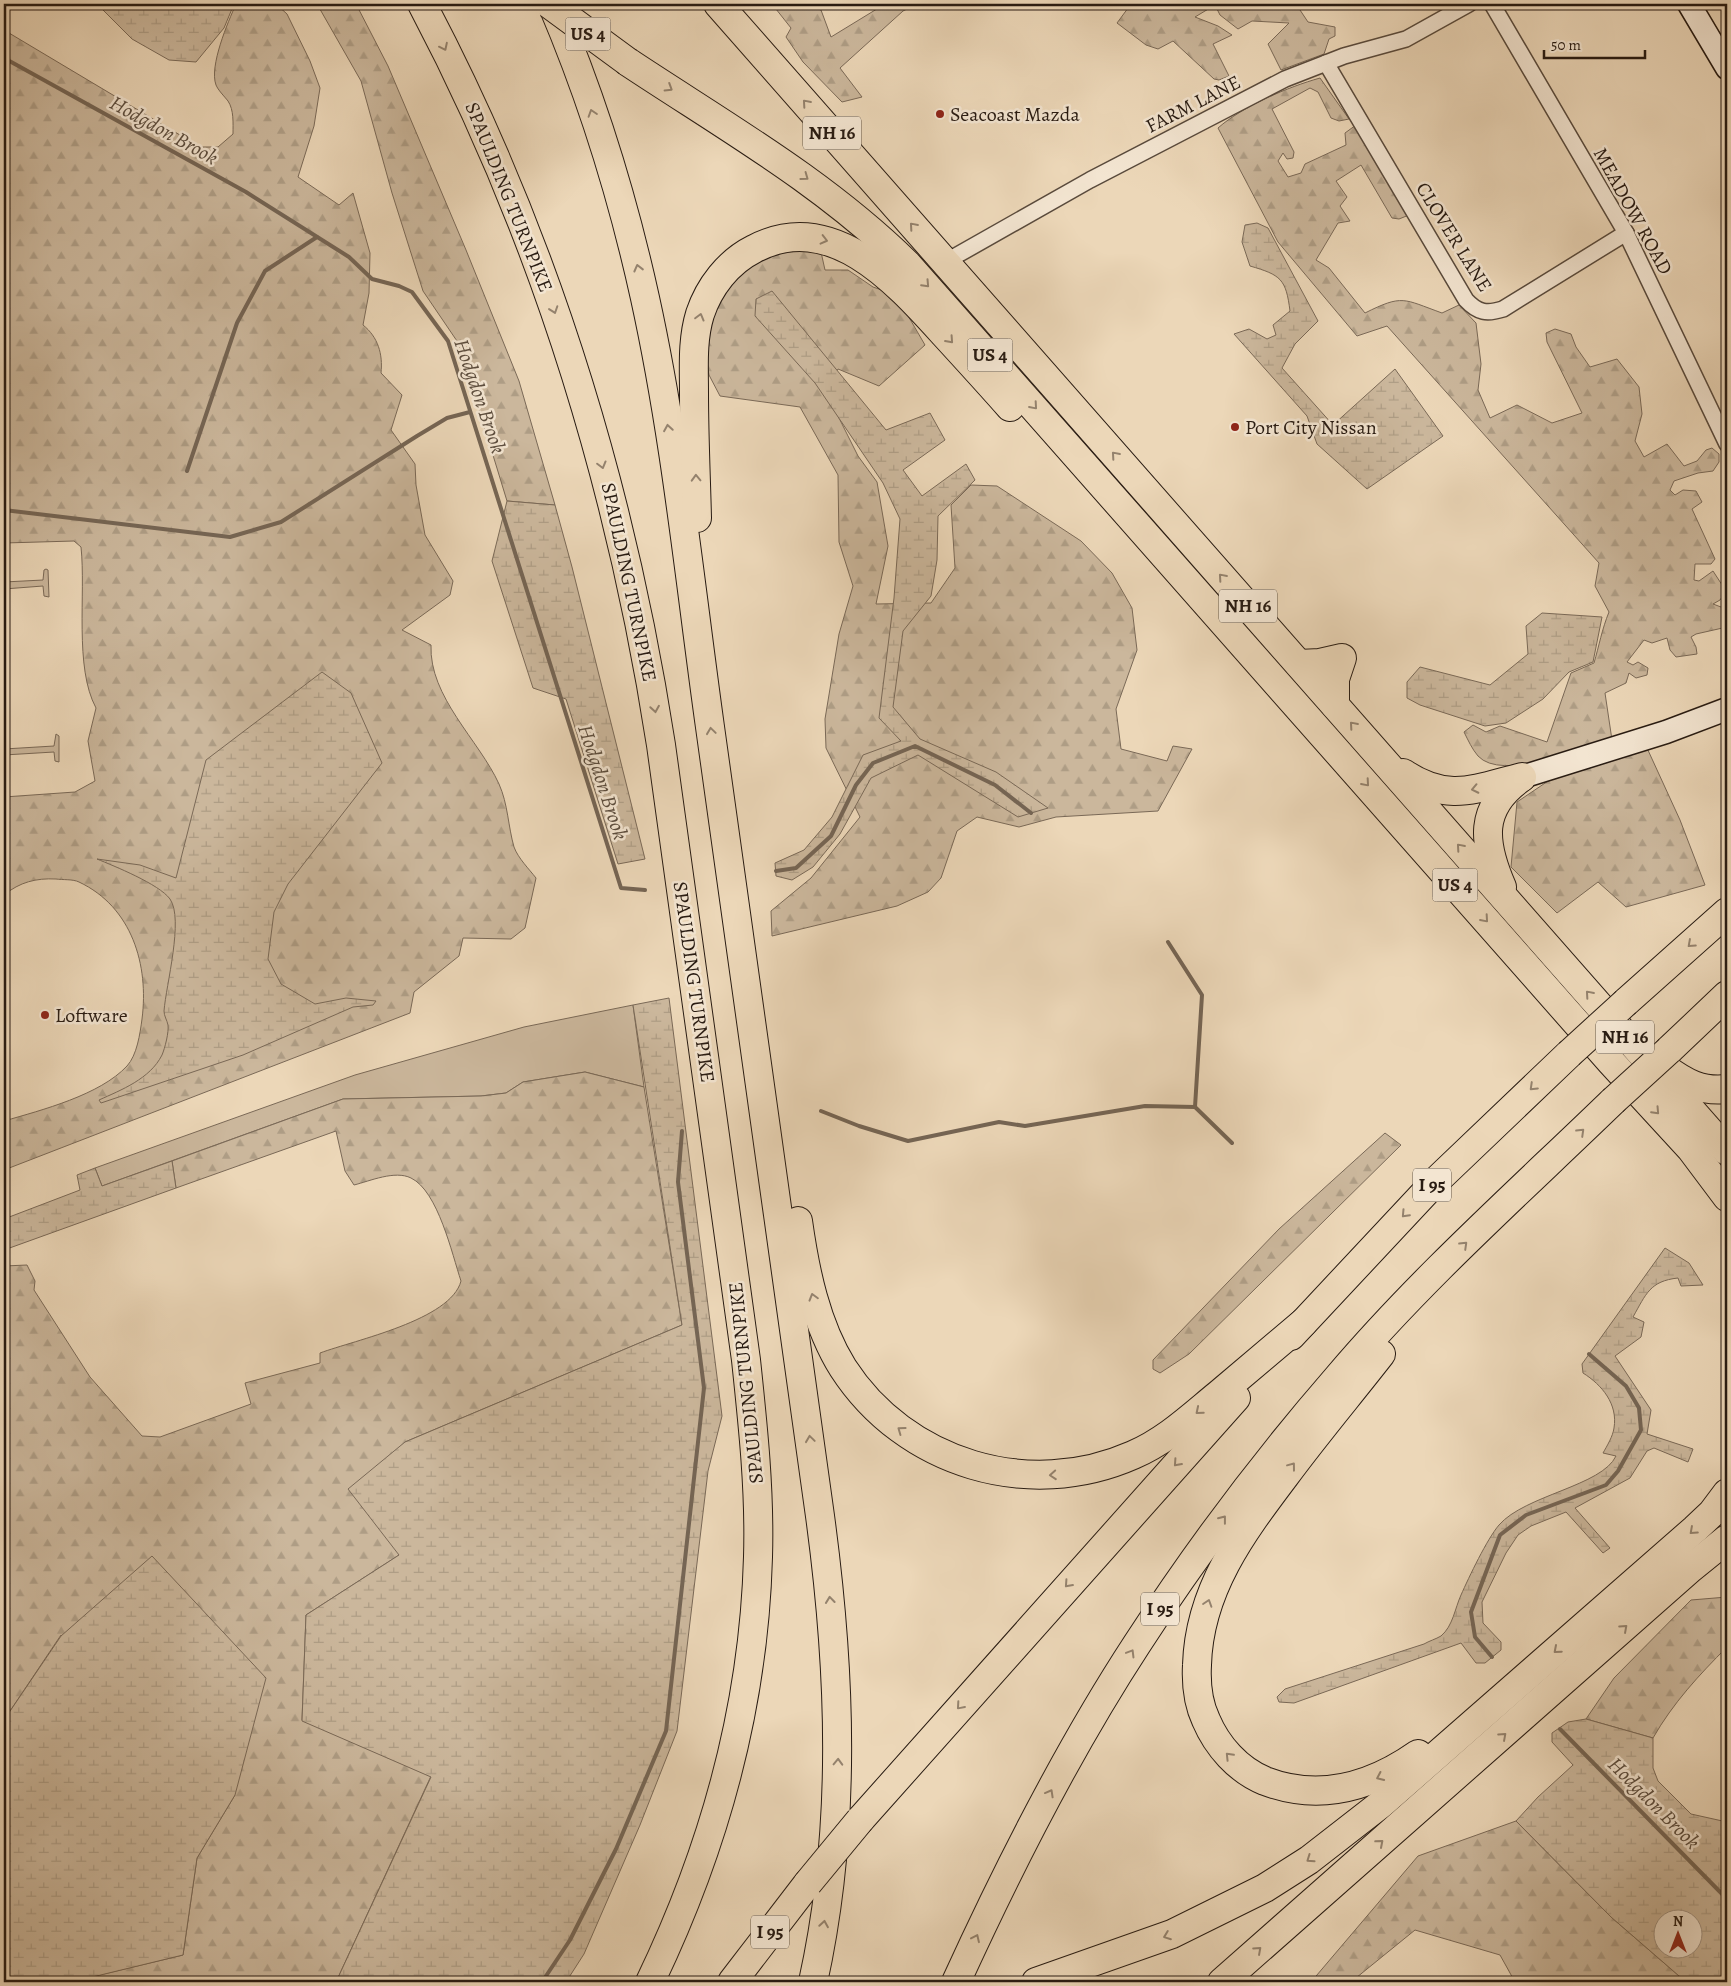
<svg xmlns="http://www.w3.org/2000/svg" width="1731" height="1986" font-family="Alegreya,serif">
<defs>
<pattern id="forest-firs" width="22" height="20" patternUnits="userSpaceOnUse" patternTransform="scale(1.25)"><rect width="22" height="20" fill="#cbb79c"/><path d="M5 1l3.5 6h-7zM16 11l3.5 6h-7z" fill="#ae9d85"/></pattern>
<pattern id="wetland-marsh" width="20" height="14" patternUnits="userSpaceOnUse" patternTransform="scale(1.25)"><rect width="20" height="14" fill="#cbb79c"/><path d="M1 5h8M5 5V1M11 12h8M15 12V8" fill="none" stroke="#ae9d85"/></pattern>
</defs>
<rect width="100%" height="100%" fill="#ecd7b8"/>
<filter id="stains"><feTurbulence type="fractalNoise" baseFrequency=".004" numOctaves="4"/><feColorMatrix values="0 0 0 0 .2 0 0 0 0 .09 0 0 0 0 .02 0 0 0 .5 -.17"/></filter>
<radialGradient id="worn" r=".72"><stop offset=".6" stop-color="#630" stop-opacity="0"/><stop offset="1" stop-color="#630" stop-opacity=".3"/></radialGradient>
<!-- grass -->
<g fill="#cbb79c" stroke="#7a6957">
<polygon points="46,569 48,570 49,597 44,596 43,586 4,589 4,582 43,580 44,570"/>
<polygon points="56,734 59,736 59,762 55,761 54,752 4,755 4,749 54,746"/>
<polygon points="633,1005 644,1087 585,1072 523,1082 506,1093 481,1096 343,1099 102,1186 95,1168 355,1075 524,1027"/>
</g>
<!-- forest -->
<g fill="url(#forest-firs)" stroke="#7a6957">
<path d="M 236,4 L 276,4 L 287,14 L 310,61 L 320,88 L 314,126 L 298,177 L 339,205 L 353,193 L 370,253 L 369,293 L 363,325 C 378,337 383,354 381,373 L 402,395 L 391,430 L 415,464 L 416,485 L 425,535 L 453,581 L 450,595 L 402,630 L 431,645 C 429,697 479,740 499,784 C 508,804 508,826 514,847 C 518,858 529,869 536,878 L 525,928 L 511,939 L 463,938 L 459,956 L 414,992 L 410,1013 L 4,1170 L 4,1121 C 42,1110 100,1095 127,1066 C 137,1055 140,1034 142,1019 C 149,965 132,907 79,882 C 73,879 63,880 56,879 C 36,878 20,882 4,895 L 4,797 L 75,792 L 95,781 L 88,741 L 96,708 C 74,667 86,594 81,547 L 74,541 L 4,543 L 4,30 L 200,147 L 218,147 L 233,134 C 233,123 234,110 228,101 C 224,96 218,90 216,85 C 209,66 228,22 236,4 Z"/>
<polygon points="317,4 356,4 388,66 466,250 519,381 555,505 507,501 459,344 423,291 392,193 361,81"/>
<polygon points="772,4 801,4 821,10 831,37 885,4 917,4 903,11 840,68 862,97 842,102 803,62 786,37 791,28"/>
<polygon points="1131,4 1296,4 1308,22 1335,27 1335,36 1329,39 1324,54 1281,70 1268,44 1289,23 1252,21 1238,29 1220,15 1215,5 1195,17 1218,26 1232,35 1213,44 1229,76 1219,80 1214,79 1173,41 1158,49 1146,45 1117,23"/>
<path d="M 1320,78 L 1349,119 L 1339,121 L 1331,118 L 1318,92 L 1310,88 L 1272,109 L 1294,152 L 1293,158 L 1287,159 L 1283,153 L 1278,161 L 1288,177 L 1301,173 L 1305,164 L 1346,145 L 1345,133 L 1356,125 L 1409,215 L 1399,219 L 1392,218 L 1361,165 L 1336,181 L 1347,197 L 1340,206 L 1350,221 L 1338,223 L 1316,260 L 1329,268 L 1365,313 C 1403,294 1403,299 1442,313 L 1459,305 L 1476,323 L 1481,364 L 1478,390 L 1490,418 L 1517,405 L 1552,423 L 1582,413 L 1547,342 L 1546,333 L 1555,329 L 1571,334 L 1576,347 L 1590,367 L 1617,359 L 1639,387 L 1642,414 L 1635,441 L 1644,457 L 1667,444 L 1684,466 L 1697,461 L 1706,450 L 1712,448 L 1719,454 L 1719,462 L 1713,471 L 1698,473 L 1674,481 L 1670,490 L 1675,495 L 1683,490 L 1696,491 L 1702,502 L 1692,509 L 1715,559 L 1711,564 L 1695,564 L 1694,580 L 1699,581 L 1713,571 L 1726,591 L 1720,600 L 1713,604 L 1721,607 L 1727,604 L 1727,627 L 1696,634 L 1691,637 L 1696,647 L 1697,654 L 1676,657 L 1670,650 L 1667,638 L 1652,643 L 1644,640 L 1627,662 L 1633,665 L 1638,662 L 1648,668 L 1647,675 L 1636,678 L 1629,673 L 1626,683 L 1605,693 L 1612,740 C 1582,748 1502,782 1478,756 C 1472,749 1468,740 1464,732 L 1473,725 L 1486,732 L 1500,726 L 1547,742 L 1571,673 L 1594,663 C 1599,646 1602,629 1609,612 L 1595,586 L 1599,563 L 1387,326 L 1357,336 L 1278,242 L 1218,128 C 1243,106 1288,87 1320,78 Z"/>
<polygon points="789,249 821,252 825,270 848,270 873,287 896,295 925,345 879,386 838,369 825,390 858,456 877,482 888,546 876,604 931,603 955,568 951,505 971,485 997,486 1081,541 1112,573 1132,608 1137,650 1116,709 1121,749 1167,761 1173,746 1192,749 1158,811 1056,817 1019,827 977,817 957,831 941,878 928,892 897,906 772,936 771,911 811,878 860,817 826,748 825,719 839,634 853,586 839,542 838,475 800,407 720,396 709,375 705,350 712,304 744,266"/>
<polygon points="1647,748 1680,820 1705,885 1626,907 1598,882 1557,913 1511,867 1517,802 1560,773"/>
<path d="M 585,1072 L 644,1087 L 682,1325 L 405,1442 L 399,1555 L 306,1615 L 302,1720 L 431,1776 L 336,1982 L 88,1982 L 91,1977 L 183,1955 L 197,1858 L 235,1795 L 61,1635 L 4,1720 L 4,1266 L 27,1265 L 35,1281 L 34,1290 L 90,1377 L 142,1436 L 160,1437 L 251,1404 L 245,1383 L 320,1363 L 320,1353 C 355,1340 451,1320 461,1281 C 452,1254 438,1191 411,1178 C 395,1170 370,1181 354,1185 L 345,1171 L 336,1131 L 176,1188 L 172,1161 L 343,1099 L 481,1096 L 506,1093 L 523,1082 Z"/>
<polygon points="1385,1133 1401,1145 1189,1354 1160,1373 1153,1369 1153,1360 1279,1229"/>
<path d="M 1727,1597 L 1727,1647 C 1699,1675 1673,1703 1653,1738 L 1586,1719 L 1614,1678 L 1691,1600 Z"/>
<polygon points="1516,1821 1611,1917 1686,1982 1515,1982 1500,1955 1415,1930 1351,1982 1311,1982 1418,1856"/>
</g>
<!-- wetland -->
<g fill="url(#wetland-marsh)" stroke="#7a6957" fill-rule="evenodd">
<polygon points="97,4 234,4 224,28 196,62 169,60 132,39"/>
<path d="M 1257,223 L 1268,228 L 1318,321 L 1295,344 L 1282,368 L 1333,425 L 1395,369 L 1443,436 L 1367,489 L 1317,444 L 1307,416 L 1234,334 L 1249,329 L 1267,339 L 1276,335 L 1273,325 L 1290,311 C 1286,279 1281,275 1250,266 L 1242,242 L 1245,225 Z"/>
<polygon points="772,291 886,430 930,413 945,440 903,470 922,496 966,464 975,480 938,516 937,560 931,596 903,631 893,707 920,739 996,772 1048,808 1018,817 918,755 871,778 840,834 813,867 792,880 776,876 775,863 804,850 832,817 863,755 901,741 879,718 894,598 900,519 883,483 815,383 755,316 756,299"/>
<polygon points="507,501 555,505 572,567 645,859 618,864 566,699 533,688 492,561"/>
<polygon points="1542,613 1602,617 1593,662 1569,672 1543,699 1506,723 1485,726 1420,705 1407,698 1407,682 1420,667 1490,685 1528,654 1526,626"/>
<path d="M 322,672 L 351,693 L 382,763 L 288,884 L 274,912 L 268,959 L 281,984 L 315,1004 L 346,998 L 376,1001 L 373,1005 L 353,1007 L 243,1055 L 101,1103 L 99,1100 C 121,1090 150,1079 162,1055 C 165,1048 169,1032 168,1025 C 167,1020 164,1016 164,1011 C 166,985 184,919 170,899 C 159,884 114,866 97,859 L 140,865 L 176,878 L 206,760 Z"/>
<polygon points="669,998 722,1416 708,1471 677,1731 640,1825 584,1954 566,1982 336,1982 431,1777 302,1721 306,1615 399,1555 348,1489 405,1442 682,1325 633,1005"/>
<polygon points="172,1161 176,1188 4,1250 4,1219 80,1190 77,1175 95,1168 102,1186"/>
<path d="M 1665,1248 L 1689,1263 L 1703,1285 L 1681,1286 L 1678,1278 C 1650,1281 1646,1294 1633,1317 L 1644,1322 L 1641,1337 L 1615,1356 L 1651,1410 L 1647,1434 L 1693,1449 L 1688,1462 L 1654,1448 L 1647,1451 L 1630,1478 L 1575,1508 L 1610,1548 L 1603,1553 L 1566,1512 L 1531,1526 L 1518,1535 L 1506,1553 L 1482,1602 L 1483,1623 L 1501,1642 L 1501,1650 L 1485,1663 L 1476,1663 L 1461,1643 L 1294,1703 L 1279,1702 L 1277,1697 L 1285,1689 L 1424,1644 C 1429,1641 1436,1639 1441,1636 C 1453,1626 1455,1608 1461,1595 C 1469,1577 1487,1539 1499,1525 C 1525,1495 1602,1486 1616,1456 L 1603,1453 C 1607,1446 1613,1436 1614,1428 C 1618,1404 1602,1385 1583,1373 L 1582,1364 Z"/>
<polygon points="152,1556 266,1678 235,1795 197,1858 183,1955 80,1980 77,1982 4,1982 4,1720 61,1636"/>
<path d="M 1586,1719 L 1653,1738 L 1653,1768 L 1658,1781 L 1691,1814 L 1727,1822 L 1727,1982 L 1686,1982 L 1611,1917 L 1516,1821 L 1538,1797 L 1573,1765 L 1552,1742 L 1552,1733 L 1568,1722 ZM 1664,1918 L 1694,1918 L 1694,1948 L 1664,1948 Z"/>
</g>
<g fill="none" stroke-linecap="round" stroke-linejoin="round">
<!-- stream -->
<g stroke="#756554" stroke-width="4">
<polyline points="4,58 246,192 349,257 372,279 399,286 412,292 448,341 621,888 645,890"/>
<polyline points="187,471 237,323 265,271 317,237"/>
<polyline points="4,510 230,537 281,522 417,436 447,418 470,412"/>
<polyline points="776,871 796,868 831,836 856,785 873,763 915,746 995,785 1031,813"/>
<polyline points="1168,942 1202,995 1195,1107 1232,1143"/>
<polyline points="821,1111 859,1126 908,1141 999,1122 1025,1126 1145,1106 1195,1107"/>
<polyline points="1492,1657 1475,1637 1471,1612 1500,1535 1526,1515 1606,1485 1618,1471 1641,1430 1639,1408 1626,1386 1589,1354"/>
<polyline points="1560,1729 1727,1899"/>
<polyline points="542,1982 570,1940 616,1849 666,1731 704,1388 678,1182 682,1131"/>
</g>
<!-- street casing -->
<g stroke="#594a3c" stroke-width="18">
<g id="street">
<polyline points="1492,4 1626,233 1727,444"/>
<path d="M 1326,63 L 1466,300 C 1478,313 1487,314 1503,309 L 1626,233"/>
<polyline points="945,262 1090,180 1285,79 1344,56 1406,39 1469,4"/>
</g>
</g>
<!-- secondary casing -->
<g stroke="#281b12" stroke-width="25">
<g id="secondary">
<polyline points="1689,4 1727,68"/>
<polyline points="1522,777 1666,732 1727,709"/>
</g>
</g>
<!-- highway casing -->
<g stroke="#281b12" stroke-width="30">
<g id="highway">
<path d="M 422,4 C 544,235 621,487 661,745 L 746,1360 C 753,1426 760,1491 758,1557 C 754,1705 714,1849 650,1982"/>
<path d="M 552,4 C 592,98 623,198 645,298 C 676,439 690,584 710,727 C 747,990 784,1253 820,1516 C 841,1671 847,1828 813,1982"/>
<polyline points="718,4 1727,1151"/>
<path d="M 628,62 C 726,127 822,181 907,264 L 1611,1062 L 1691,1149 L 1727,1197"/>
<path d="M 697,518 C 696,477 694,435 694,393 C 694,367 692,340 700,314 C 709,287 728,262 754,249 C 831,208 896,281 944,334 C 966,358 988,382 1010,407"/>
<polyline points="1299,664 1320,663 1342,658 1335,679 1335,705"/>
<path d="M 1403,773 C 1448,803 1474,789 1522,777"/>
<path d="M 1502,887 C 1483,843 1478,808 1521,778"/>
<polyline points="1626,1002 1727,912"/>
<polyline points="1669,1050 1727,995"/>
<path d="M 1665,1068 C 1685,1083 1702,1092 1727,1089"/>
<path d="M 798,1221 C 805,1271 816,1325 843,1368 C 905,1464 1029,1501 1133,1455 C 1166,1441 1192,1416 1219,1394 C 1247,1370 1275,1347 1303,1323"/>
<polyline points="1291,1336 1436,1181 1569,1054"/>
<path d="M 1381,1354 C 1349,1395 1316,1434 1285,1476 C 1242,1533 1199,1590 1197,1665 C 1196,1683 1198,1703 1206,1720 C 1217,1746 1238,1770 1265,1781 C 1320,1802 1371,1787 1418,1754"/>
<polyline points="860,1820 1236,1398"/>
<polyline points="732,1982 808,1883"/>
<path d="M 956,1982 C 1009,1866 1067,1751 1137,1644 C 1198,1550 1265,1461 1338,1377 C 1422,1278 1520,1191 1613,1101"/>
<polyline points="1036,1982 1172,1934 1265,1888 1309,1860 1381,1804 1695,1529 1712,1513 1727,1493"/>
<polyline points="1222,1982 1691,1568 1727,1539"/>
</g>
</g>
<!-- street -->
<use href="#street" stroke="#f3e5d1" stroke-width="15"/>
<!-- secondary -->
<use href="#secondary" stroke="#f3e5d1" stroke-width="22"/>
<!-- highway -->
<use href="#highway" stroke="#ecd7b8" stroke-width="28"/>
<!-- highway-bridge casing -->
<g stroke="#281b12" stroke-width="30" stroke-linecap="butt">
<g id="highway-bridge">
<polyline points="549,4 628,62"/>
<polyline points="1569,1054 1626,1002"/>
<polyline points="1613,1101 1669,1050"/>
<polyline points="808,1883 860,1820"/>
</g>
</g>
<!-- highway-bridge -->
<use href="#highway-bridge" stroke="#ecd7b8" stroke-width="28"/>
</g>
<!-- one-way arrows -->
<defs><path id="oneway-chevron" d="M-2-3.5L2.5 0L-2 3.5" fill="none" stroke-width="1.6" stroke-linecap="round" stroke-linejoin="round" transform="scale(1.25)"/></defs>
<g stroke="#94826d">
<use href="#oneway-chevron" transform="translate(444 47) rotate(64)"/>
<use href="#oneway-chevron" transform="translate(669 88) rotate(32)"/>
<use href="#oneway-chevron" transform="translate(806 103) rotate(-131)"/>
<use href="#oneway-chevron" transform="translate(592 113) rotate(-108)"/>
<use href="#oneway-chevron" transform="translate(805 177) rotate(36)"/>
<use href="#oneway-chevron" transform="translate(913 226) rotate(-131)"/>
<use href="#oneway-chevron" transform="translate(824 240) rotate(14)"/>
<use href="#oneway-chevron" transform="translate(638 268) rotate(-104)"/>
<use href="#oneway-chevron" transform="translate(926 284) rotate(47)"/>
<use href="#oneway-chevron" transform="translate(554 310) rotate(71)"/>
<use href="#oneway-chevron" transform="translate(700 317) rotate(-75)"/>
<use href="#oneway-chevron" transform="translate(950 340) rotate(48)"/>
<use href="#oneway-chevron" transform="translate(1034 406) rotate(49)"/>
<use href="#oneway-chevron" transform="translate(668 428) rotate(-99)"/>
<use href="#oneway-chevron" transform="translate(1115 455) rotate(-131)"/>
<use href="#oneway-chevron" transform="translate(602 465) rotate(75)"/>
<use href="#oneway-chevron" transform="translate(696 478) rotate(-92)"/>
<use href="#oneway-chevron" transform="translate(1222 577) rotate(-131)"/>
<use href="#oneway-chevron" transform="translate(655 709) rotate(81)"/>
<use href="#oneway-chevron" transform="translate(1353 725) rotate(-131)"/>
<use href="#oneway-chevron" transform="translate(711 731) rotate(-98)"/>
<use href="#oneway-chevron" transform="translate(1366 783) rotate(49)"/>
<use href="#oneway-chevron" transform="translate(1475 789) rotate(168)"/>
<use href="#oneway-chevron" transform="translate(1460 847) rotate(-131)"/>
<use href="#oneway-chevron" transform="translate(1485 919) rotate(49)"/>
<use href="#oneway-chevron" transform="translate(1691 944) rotate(138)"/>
<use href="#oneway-chevron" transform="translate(1589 994) rotate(-131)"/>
<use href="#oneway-chevron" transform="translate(1533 1087) rotate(136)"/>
<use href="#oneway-chevron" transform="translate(1656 1111) rotate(47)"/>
<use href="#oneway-chevron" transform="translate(1581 1132) rotate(-44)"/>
<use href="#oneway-chevron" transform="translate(1405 1214) rotate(133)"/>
<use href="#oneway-chevron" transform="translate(1464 1245) rotate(-44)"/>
<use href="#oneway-chevron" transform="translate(813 1297) rotate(-106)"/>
<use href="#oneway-chevron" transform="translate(1199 1411) rotate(140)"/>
<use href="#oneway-chevron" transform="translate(901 1430) rotate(-144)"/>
<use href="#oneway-chevron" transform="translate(810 1439) rotate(-98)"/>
<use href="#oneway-chevron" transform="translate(1177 1463) rotate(132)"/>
<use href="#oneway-chevron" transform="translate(1292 1466) rotate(-53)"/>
<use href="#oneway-chevron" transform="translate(1053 1475) rotate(176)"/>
<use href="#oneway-chevron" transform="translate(1223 1519) rotate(-52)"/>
<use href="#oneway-chevron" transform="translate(1693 1531) rotate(138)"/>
<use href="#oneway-chevron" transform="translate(1068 1584) rotate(132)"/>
<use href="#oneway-chevron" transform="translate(830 1600) rotate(-96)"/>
<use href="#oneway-chevron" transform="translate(1208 1603) rotate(-72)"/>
<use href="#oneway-chevron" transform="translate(1624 1628) rotate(-42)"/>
<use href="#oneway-chevron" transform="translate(1557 1650) rotate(139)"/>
<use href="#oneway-chevron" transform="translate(1131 1653) rotate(-59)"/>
<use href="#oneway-chevron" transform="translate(960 1706) rotate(131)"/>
<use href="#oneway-chevron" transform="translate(1503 1736) rotate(-42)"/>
<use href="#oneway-chevron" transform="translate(1229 1756) rotate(-134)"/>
<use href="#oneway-chevron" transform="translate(838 1762) rotate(-88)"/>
<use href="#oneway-chevron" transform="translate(1380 1777) rotate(155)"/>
<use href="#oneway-chevron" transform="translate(1050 1793) rotate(-61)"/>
<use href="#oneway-chevron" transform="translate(1380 1843) rotate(-41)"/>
<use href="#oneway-chevron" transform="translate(1310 1859) rotate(145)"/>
<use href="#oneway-chevron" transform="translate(824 1924) rotate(-81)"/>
<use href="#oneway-chevron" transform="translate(1167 1936) rotate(159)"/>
<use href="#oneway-chevron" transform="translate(976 1938) rotate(-65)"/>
<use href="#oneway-chevron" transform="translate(1258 1950) rotate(-42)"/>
</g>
<!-- markers -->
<g fill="#8f2418" stroke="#f3e5d1" stroke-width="2">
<circle cx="940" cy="114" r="5"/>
<circle cx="1235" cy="427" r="5"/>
<circle cx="45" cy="1015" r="5"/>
</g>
<g text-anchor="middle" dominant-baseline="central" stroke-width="5" stroke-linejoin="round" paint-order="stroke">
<!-- shield labels -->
<g fill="#f3e5d1" stroke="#65584b" stroke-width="1">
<rect x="565.5" y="17.5" width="45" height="33" rx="4"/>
<rect x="803" y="116.5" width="58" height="33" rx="4"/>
<rect x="967.5" y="338.5" width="45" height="33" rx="4"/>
<rect x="1219" y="589.5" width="58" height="33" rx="4"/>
<rect x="1432.5" y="868.5" width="45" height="33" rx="4"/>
<rect x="1596" y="1020.5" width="58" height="33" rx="4"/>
<rect x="1413" y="1168.5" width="38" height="33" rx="4"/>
<rect x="1141" y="1592.5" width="38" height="33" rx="4"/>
<rect x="751" y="1915.5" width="38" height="33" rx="4"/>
</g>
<g font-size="19" font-weight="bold" fill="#281b12">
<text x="588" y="34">US 4</text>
<text x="832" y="133">NH 16</text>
<text x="990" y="355">US 4</text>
<text x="1248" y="606">NH 16</text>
<text x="1455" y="885">US 4</text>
<text x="1625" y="1037">NH 16</text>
<text x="1432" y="1185">I 95</text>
<text x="1160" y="1609">I 95</text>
<text x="770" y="1932">I 95</text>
</g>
<!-- street labels -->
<g font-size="20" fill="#281b12" stroke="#f3e5d1">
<text transform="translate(1193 104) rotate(-27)">FARM LANE</text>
<text transform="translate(509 197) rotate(68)">SPAULDING TURNPIKE</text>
<text transform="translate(1633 211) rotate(61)">MEADOW ROAD</text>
<text transform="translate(1454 237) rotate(58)">CLOVER LANE</text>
<text transform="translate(629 582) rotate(78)">SPAULDING TURNPIKE</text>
<text transform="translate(694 982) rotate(82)">SPAULDING TURNPIKE</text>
<text transform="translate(746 1383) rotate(-96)">SPAULDING TURNPIKE</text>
</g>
<!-- poi labels -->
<g font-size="20" fill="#281b12" stroke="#f3e5d1" text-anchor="start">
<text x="950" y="114">Seacoast Mazda</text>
<text x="1245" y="427">Port City Nissan</text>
<text x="55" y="1015">Loftware</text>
</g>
<!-- water labels -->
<g font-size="21" font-style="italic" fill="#5c4d3e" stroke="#f3e5d1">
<text transform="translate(164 130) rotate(29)">Hodgdon Brook</text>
<text transform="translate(480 396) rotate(71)">Hodgdon Brook</text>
<text transform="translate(603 782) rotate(72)">Hodgdon Brook</text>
<text transform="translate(1654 1803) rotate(45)">Hodgdon Brook</text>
</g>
</g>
<!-- margin -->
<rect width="1731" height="1986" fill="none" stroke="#ecd7b8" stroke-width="20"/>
<rect x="5" y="5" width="1721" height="1976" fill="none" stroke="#281b12" stroke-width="2.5"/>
<rect x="10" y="10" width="1711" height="1966" fill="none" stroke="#281b12"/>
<!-- north arrow -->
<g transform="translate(1678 1934)"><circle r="24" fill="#f3e5d1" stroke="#a29485"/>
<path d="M0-4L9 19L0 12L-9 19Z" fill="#8f2418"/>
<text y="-8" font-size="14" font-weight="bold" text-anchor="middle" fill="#281b12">N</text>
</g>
<!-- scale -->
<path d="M1544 50v8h101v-8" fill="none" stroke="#281b12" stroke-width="2.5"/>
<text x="1551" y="50" font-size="15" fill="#281b12" stroke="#f3e5d1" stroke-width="4" paint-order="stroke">50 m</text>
<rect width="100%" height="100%" filter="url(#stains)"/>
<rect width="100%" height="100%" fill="url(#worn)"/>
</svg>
